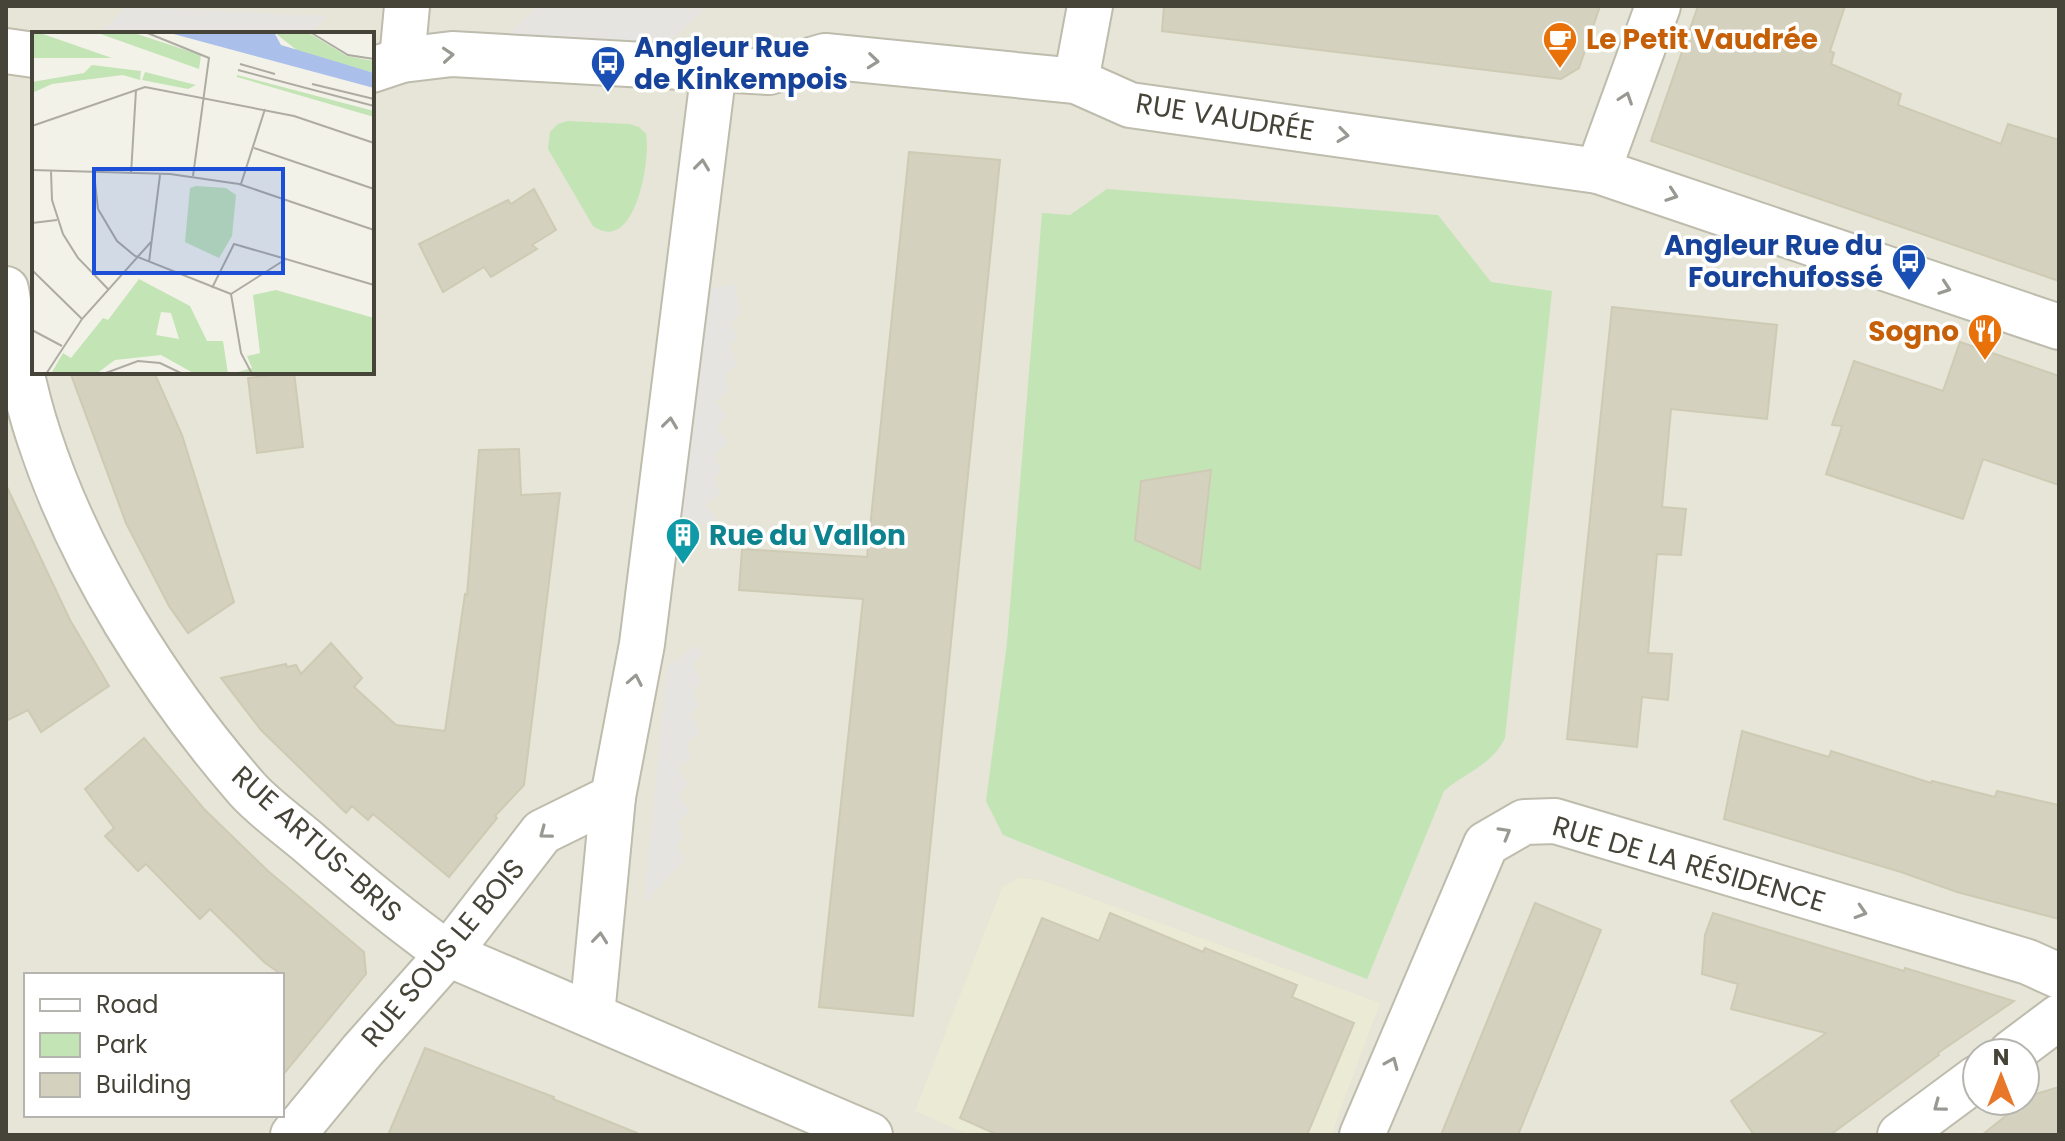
<svg xmlns="http://www.w3.org/2000/svg" width="2065" height="1141" font-family="Poppins,sans-serif">
<rect width="100%" height="100%" fill="#f3f2e9"/>
<!-- residential -->
<path fill="#e6e5d7" fill-rule="evenodd" d="M 6,6 L 2059,6 L 2059,1135 L 6,1135 ZM 34,34 L 372,34 L 372,372 L 34,372 ZM 26,975 L 282,975 L 282,1115 L 26,1115 ZM 1977,1053 L 2025,1053 L 2025,1101 L 1977,1101 Z"/>
<!-- education -->
<polygon fill="#ebead4" points="1017,878 1041,880 1380,1003 1331,1135 969,1135 915,1111 1002,888"/>
<!-- green -->
<g fill="#c3e4b5">
<path d="M 568,121 L 629,124 L 639,127 L 646,134 C 651,159 635,256 593,226 L 548,149 L 550,132 L 558,124 Z"/>
<path d="M 1107,189 L 1438,215 L 1491,282 L 1552,291 L 1505,738 C 1492,765 1466,772 1444,791 L 1367,979 L 1003,835 L 986,801 L 1007,643 L 1042,213 L 1070,215 Z"/>
</g>
<!-- parking -->
<g fill="#e5e4e0">
<polygon points="538,6 657,6 706,9 664,46 504,37"/>
<polygon points="127,7 327,16 311,34 98,34"/>
<polygon points="735,283 740,314 730,324 739,337 729,346 737,364 724,376 730,390 716,401 726,416 717,427 728,443 715,455 722,470 714,479 720,495 705,505 717,520 676,529 705,291"/>
<polygon points="696,645 703,653 692,665 702,682 692,692 700,705 691,713 699,732 686,744 692,757 678,768 688,784 679,795 690,811 677,822 684,838 676,846 685,860 644,903 667,667"/>
</g>
<!-- building -->
<g fill="#d4d1bf" stroke="#cecab3" stroke-width="2">
<polygon points="1164,6 1600,6 1579,68 1561,79 1162,31"/>
<polygon points="1698,6 1845,6 1830,51 1834,53 1831,64 1901,94 1898,105 2001,144 2008,124 2059,140 2059,281 1651,141"/>
<polygon points="909,152 1000,160 913,1016 819,1007 863,599 739,590 742,549 867,557"/>
<polygon points="534,189 556,230 532,245 537,249 491,277 484,267 443,292 419,244 508,200 511,204"/>
<polygon points="1612,307 1777,325 1767,419 1671,409 1662,507 1686,509 1681,555 1657,554 1648,653 1672,654 1668,700 1642,697 1637,747 1567,739"/>
<polygon points="1960,342 2059,376 2059,485 1983,459 1963,519 1826,474 1842,426 1832,425 1854,361 1943,391"/>
<polygon points="70,372 154,372 182,435 234,602 188,633 169,606 126,523"/>
<polygon points="294,372 303,447 257,453 248,378"/>
<polygon points="519,449 521,495 560,493 524,785 495,816 497,818 449,877 373,814 368,820 352,806 346,813 261,730 221,678 286,664 287,667 296,665 301,674 331,643 362,678 354,687 396,725 445,731 465,594 467,595 479,450"/>
<polygon points="1211,470 1200,569 1135,540 1141,481"/>
<polygon points="6,485 70,620 109,686 41,732 28,710 6,721"/>
<polygon points="1742,731 1829,757 1831,751 1931,783 1932,781 1995,797 1997,791 2059,805 2059,919 1957,892 1901,872 1724,819"/>
<polygon points="144,738 204,809 268,871 364,952 366,974 282,1076 282,975 264,962 210,909 200,919 146,864 138,871 105,836 114,828 85,789"/>
<polygon points="1535,903 1601,930 1574,997 1518,1135 1441,1135"/>
<polygon points="1110,913 1203,952 1205,948 1297,985 1292,997 1354,1023 1307,1135 998,1135 960,1118 1042,918 1099,941"/>
<polygon points="1713,913 1904,971 1905,968 2014,1001 1938,1053 1939,1055 1830,1135 1754,1135 1731,1101 1826,1033 1731,1009 1738,984 1702,974 1705,935"/>
<polygon points="425,1048 554,1097 553,1099 637,1133 637,1135 388,1135"/>
<polygon points="2059,1087 2059,1135 1982,1135 2032,1095"/>
</g>
<g fill="none" stroke-linecap="round" stroke-linejoin="round">
<!-- street casing -->
<g stroke="#bebcac" stroke-width="48">
<g id="street">
<polyline points="6,51 34,55"/>
<polyline points="402,60 407,6"/>
<polyline points="372,70 402,60 452,54 769,72 825,56 1076,81 1130,105 1598,171 2059,327"/>
<polyline points="1076,81 1090,6"/>
<polyline points="1598,171 1658,6"/>
<path d="M 6,289 C 14,338 23,389 39,437 C 80,563 160,689 247,789 C 264,808 287,824 307,841 C 353,881 399,919 448,954 L 870,1135"/>
<polyline points="592,1015 613,797 642,644 714,69"/>
<polyline points="2011,1053 2059,1017"/>
<polyline points="293,1135 362,1051 448,954 542,832 613,797"/>
<polyline points="1362,1135 1486,844 1524,822 1555,821 2028,962 2059,976"/>
<polyline points="1900,1135 1977,1078"/>
</g>
</g>
<!-- street -->
<use href="#street" stroke="#fff" stroke-width="44"/>
</g>
<!-- one-way arrows -->
<defs><path id="oneway-chevron" d="M-2-3.5L2.5 0L-2 3.5" fill="none" stroke-width="1.6" stroke-linecap="round" stroke-linejoin="round" transform="scale(2)"/></defs>
<g stroke="#999892">
<use href="#oneway-chevron" transform="translate(448 55) rotate(-4)"/>
<use href="#oneway-chevron" transform="translate(873 61) rotate(6)"/>
<use href="#oneway-chevron" transform="translate(1626 98) rotate(-71)"/>
<use href="#oneway-chevron" transform="translate(1343 135) rotate(8)"/>
<use href="#oneway-chevron" transform="translate(702 165) rotate(-83)"/>
<use href="#oneway-chevron" transform="translate(1672 195) rotate(19)"/>
<use href="#oneway-chevron" transform="translate(1945 288) rotate(19)"/>
<use href="#oneway-chevron" transform="translate(670 423) rotate(-83)"/>
<use href="#oneway-chevron" transform="translate(635 680) rotate(-79)"/>
<use href="#oneway-chevron" transform="translate(545 833) rotate(143)"/>
<use href="#oneway-chevron" transform="translate(1505 833) rotate(-30)"/>
<use href="#oneway-chevron" transform="translate(1861 912) rotate(17)"/>
<use href="#oneway-chevron" transform="translate(600 938) rotate(-84)"/>
<use href="#oneway-chevron" transform="translate(1392 1063) rotate(-67)"/>
<use href="#oneway-chevron" transform="translate(1939 1106) rotate(143)"/>
</g>
<!-- icons -->
<defs>
<g id="cafe-pin" transform="scale(1.8)"><path d="M0 17L-7.5 6A9.5 9.5 0 1 1 7.5 6Z" fill="#e8710a" stroke="#fff"/><path d="M-5.5-4.5H6V0H3Q3 3.5 0 3.5H-2.5Q-5.5 3.5-5.5 0ZM3-3.2v2h1.7v-2ZM-6 4.5H4V6H-6Z" fill="#fff"/></g>
<g id="bus-pin" transform="scale(1.8)"><path d="M0 17L-7.5 6A9.5 9.5 0 1 1 7.5 6Z" fill="#1a4fb4" stroke="#fff"/><path d="M-5-6H5V4H4V6H2V4H-2V6H-4V4H-5ZM-3.5-4V0h7V-4ZM-3.5 1.2v1.5H-2V1.2ZM2 1.2v1.5H3.5V1.2Z" fill="#fff"/></g>
<g id="restaurant-pin" transform="scale(1.8)"><path d="M0 17L-7.5 6A9.5 9.5 0 1 1 7.5 6Z" fill="#e8710a" stroke="#fff"/><path d="M-5-6h1v4h1v-4h1v4h1v-4h1v5L-1.5 .5V6h-2V.5L-5-1ZM5-6V6H3V1.5H1.5Q1.5-4 5-6Z" fill="#fff"/></g>
<g id="building-pin" transform="scale(1.8)"><path d="M0 17L-7.5 6A9.5 9.5 0 1 1 7.5 6Z" fill="#0f9aa8" stroke="#fff"/><path d="M-4-6H4V6H1V3H-1V6H-4ZM-2.5-4.3h1.7v1.8h-1.7ZM.8-4.3h1.7v1.8H.8ZM-2.5-1h1.7V.8h-1.7ZM.8-1h1.7V.8H.8Z" fill="#fff"/></g>
</defs>
<g fill-rule="evenodd">
<use href="#cafe-pin" x="1560" y="39"/>
<use href="#bus-pin" x="608" y="63"/>
<use href="#bus-pin" x="1909" y="261"/>
<use href="#restaurant-pin" x="1985" y="331"/>
<use href="#building-pin" x="683" y="535"/>
</g>
<g text-anchor="middle" dominant-baseline="central" stroke-width="7" stroke-linejoin="round" paint-order="stroke">
<!-- food labels -->
<g font-size="28" font-weight="bold" fill="#c56008" stroke="#fff" text-anchor="start">
<text x="1586" y="39">Le Petit Vaudrée</text>
<text x="1959" y="331" text-anchor="end">Sogno</text>
</g>
<!-- transit labels -->
<g font-size="28" font-weight="bold" fill="#164399" stroke="#fff" text-anchor="start">
<text x="634" y="47">Angleur Rue<tspan x="634" dy="32">de Kinkempois</tspan></text>
<text x="1883" y="245" text-anchor="end">Angleur Rue du<tspan x="1883" dy="32">Fourchufossé</tspan></text>
</g>
<!-- street labels -->
<g font-size="28" fill="#464438" stroke="#fff">
<text transform="translate(1225 117) rotate(9)">RUE VAUDRÉE</text>
<text transform="translate(317 844) rotate(42)">RUE ARTUS-BRIS</text>
<text transform="translate(1689 864) rotate(16)">RUE DE LA RÉSIDENCE</text>
<text transform="translate(443 953) rotate(-50)">RUE SOUS LE BOIS</text>
</g>
<!-- culture labels -->
<g font-size="28" font-weight="bold" fill="#0d838f" stroke="#fff" text-anchor="start">
<text x="709" y="535">Rue du Vallon</text>
</g>
</g>
<!-- overview -->
<g transform="translate(32 32)">
<rect width="342" height="342" fill="#f3f2e9"/>
<path d="M 0,0 L 5,0 L 80,26 L 0,26 ZM 63,0 L 99,0 L 169,23 L 167,37 ZM 242,0 L 275,0 L 315,24 L 342,29 L 342,41 L 267,20 ZM 60,33 L 109,39 L 108,48 L 91,43 L 20,52 L 0,61 L 0,50 L 52,41 ZM 113,40 L 164,53 L 156,57 L 110,48 ZM 205,43 L 342,79 L 342,85 L 205,45 ZM 164,154 L 194,156 L 204,163 L 200,204 L 187,226 L 153,210 L 158,156 ZM 107,247 L 158,274 L 175,309 L 191,309 L 196,342 L 163,342 L 129,323 L 83,328 L 64,342 L 19,342 L 31,321 L 39,326 L 71,286 L 76,288 ZM 129,280 L 139,281 L 147,307 L 124,303 ZM 244,258 L 342,286 L 342,342 L 199,342 L 220,336 L 215,324 L 228,321 L 221,263 Z" fill="#c3e4b5" fill-rule="evenodd"/>
<path d="M 134,0 L 242,0 L 249,13 L 342,41 L 342,56 Z" fill="#aac0eb"/>
<path fill="none" stroke="#aeaca2" stroke-width="2" d="M 113,0 L 177,26 L 161,144M 278,0 L 316,23 L 342,27M 208,32 L 243,42M 206,38 L 342,74M 280,52 L 342,67M 0,94 L 113,55 L 262,84 L 342,111M 222,116 L 342,157M 0,138 L 138,142 L 207,152 L 342,198M 19,139 L 20,168 L 31,202 L 46,226 L 76,257M 62,141 L 66,177 L 85,209 L 103,224 L 199,262M 99,142 L 104,58M 209,152 L 233,77M 0,191 L 25,188M 117,230 L 128,143M 0,238 L 50,287M 180,256 L 202,212 L 254,227M 199,262 L 254,227 L 342,253M 199,262 L 209,321 L 220,342M 0,298 L 30,314M 14,342 L 50,287 L 119,210M 71,342 L 106,329 L 128,331 L 151,342"/>
<path fill="#1d4ed8" fill-opacity="0.15" stroke="#1d4ed8" stroke-width="4" d="M 62,137 L 251,137 L 251,241 L 62,241 Z"/>
<rect width="342" height="342" fill="none" stroke="#464438" stroke-width="4"/>
</g>
<!-- border -->
<rect width="2065" height="1141" fill="none" stroke="#464438" stroke-width="16"/>
<!-- legend -->
<rect x="24" y="973" width="260" height="144" fill="#ffffff" stroke="#b5b4af" stroke-width="2"/>
<rect x="40" y="999" width="40" height="12" fill="#ffffff" stroke="#b5b4af" stroke-width="2"/>
<text x="96" y="1013" font-size="24" fill="#464438">Road</text>
<rect x="40" y="1033" width="40" height="24" fill="#c3e4b5" stroke="#b5b4af" stroke-width="2"/>
<text x="96" y="1053" font-size="24" fill="#464438">Park</text>
<rect x="40" y="1073" width="40" height="24" fill="#d4d1bf" stroke="#b5b4af" stroke-width="2"/>
<text x="96" y="1093" font-size="24" fill="#464438">Building</text>
<!-- north arrow -->
<g transform="translate(2001 1077)"><circle r="38" fill="#ffffff" stroke="#b5b4af" stroke-width="2"/>
<path d="M0-6L14 30L0 20L-14 30Z" fill="#e8772a"/>
<text y="-12" font-size="22" font-weight="bold" text-anchor="middle" fill="#464438">N</text>
</g>
</svg>
